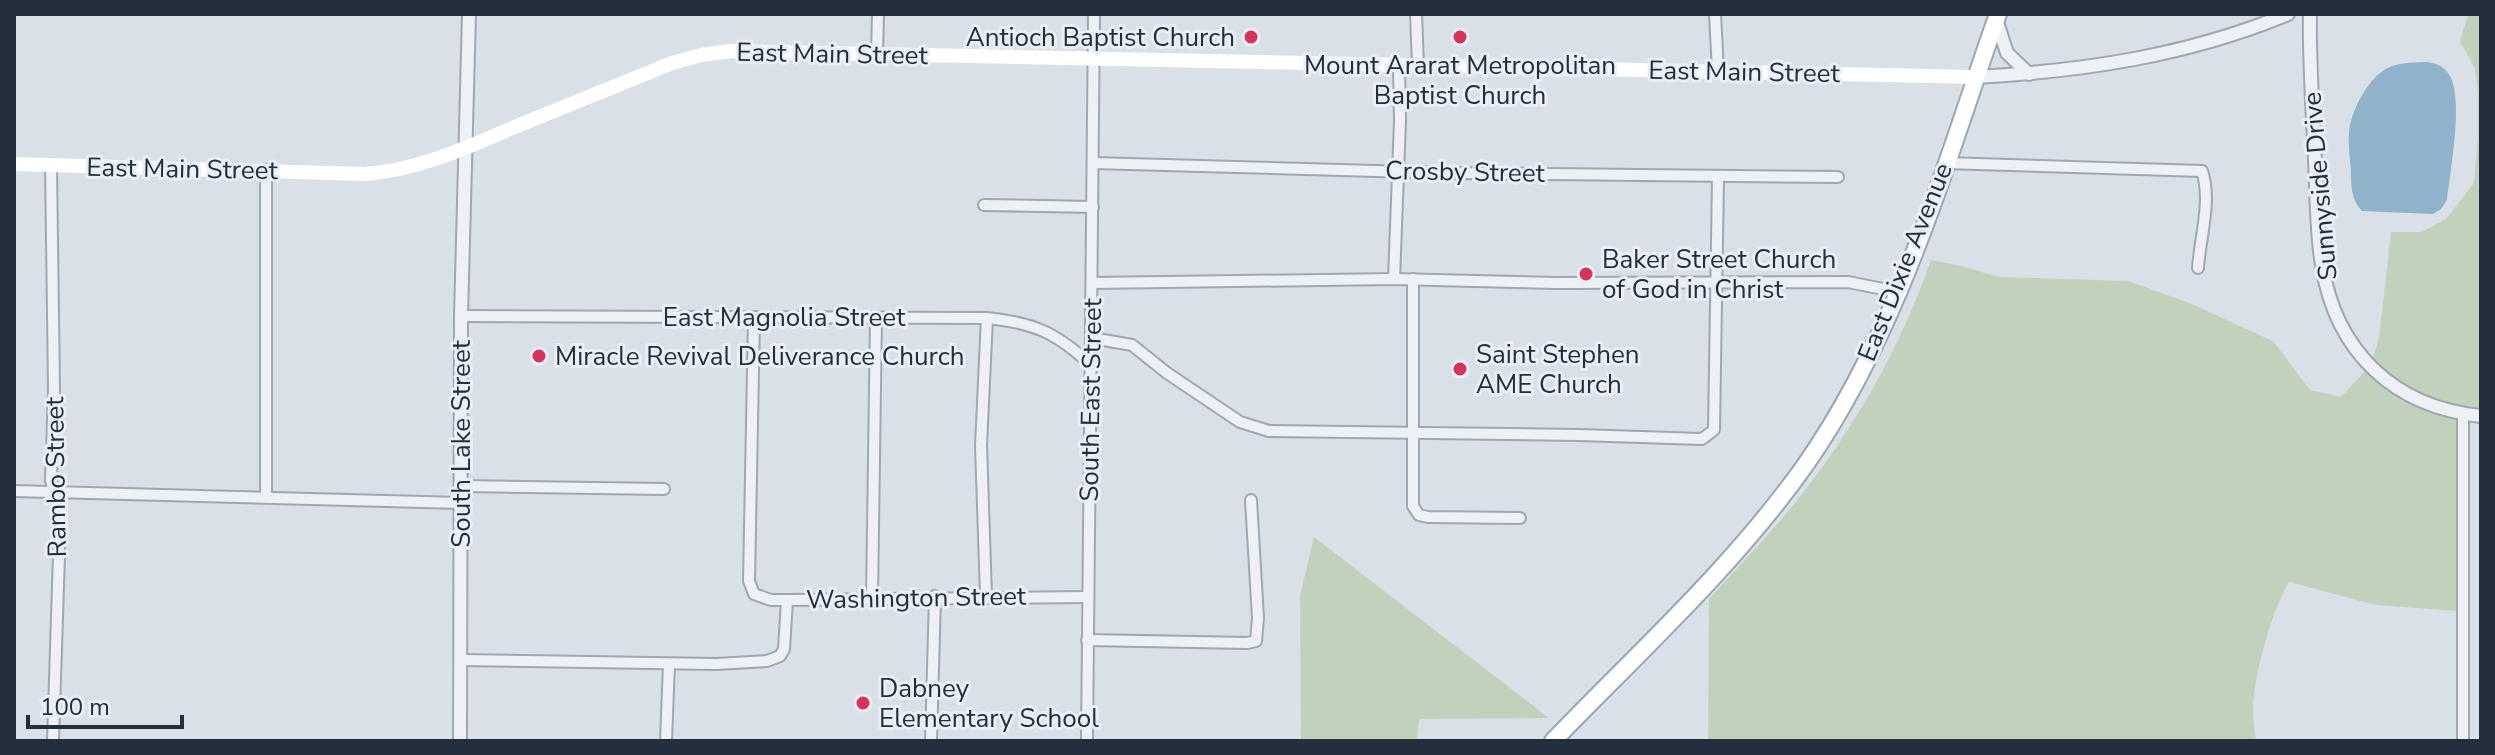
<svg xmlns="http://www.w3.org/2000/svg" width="2495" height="755" font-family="'Nunito Sans',sans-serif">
<rect width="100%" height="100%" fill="#dae0e7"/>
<!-- green -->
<g fill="#c2d1bb">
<path d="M 2468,14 L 2481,14 L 2481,410 C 2435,405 2406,391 2372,361 L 2379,338 L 2391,232 L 2422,232 L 2446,219 L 2474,183 L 2478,137 L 2478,93 L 2475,68 L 2460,42 Z"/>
<path d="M 1931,260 L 1965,267 L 1998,277 L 2128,281 L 2187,302 L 2273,341 L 2310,390 L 2341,397 L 2366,370 C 2392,400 2428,412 2466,420 L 2459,611 L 2376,605 L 2289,582 C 2271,613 2254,674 2253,709 C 2253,720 2255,731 2256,741 L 1708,741 L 1709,599 C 1737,568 1767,537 1794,504 C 1852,433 1901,347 1931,260 Z"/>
<polygon points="1314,537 1549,718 1419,719 1417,741 1301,741 1300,596"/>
</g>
<!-- water -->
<path fill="#91b2cb" d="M 2426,62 C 2435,63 2442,65 2448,73 C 2465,94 2450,173 2447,200 L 2441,209 L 2433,214 L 2362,211 C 2351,199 2351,187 2351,171 C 2350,159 2348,146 2349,134 C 2350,113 2366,82 2384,70 C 2396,62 2411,63 2426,62 Z"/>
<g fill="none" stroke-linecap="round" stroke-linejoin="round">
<!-- minor casing -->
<g stroke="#9fa7b1" stroke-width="14">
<g id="minor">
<polyline points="1416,14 1418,66"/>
<polyline points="1715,14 1718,72"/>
<polyline points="877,54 878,14"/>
<polyline points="1093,163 1447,173 1838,177"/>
<path d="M 1945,163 L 2202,171 C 2212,201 2200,237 2198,268"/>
<polyline points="51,165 54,389 51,480 57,505 59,555 53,741"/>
<polyline points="984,205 1093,207"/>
<polyline points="1394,279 1400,121 1399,65"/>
<polyline points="1413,279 1413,506 1419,515 1428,517 1520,518"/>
<polyline points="1092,283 1394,279 1556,283 1848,282 1898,292"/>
<path d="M 461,316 L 987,318 C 1035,323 1057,333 1092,366"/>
<polyline points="754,318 749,581 754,594 771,600 787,600 1087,597"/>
<polyline points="1092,338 1132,345 1167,373 1240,422 1269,431 1579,435 1702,439 1714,430 1718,177"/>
<polyline points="461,486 664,489"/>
<polyline points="14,491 461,503"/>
<polyline points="266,497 266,170"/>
<polyline points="986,596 981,445 987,318"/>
<polyline points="872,598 876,317"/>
<polyline points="1087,640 1247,643 1256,641 1258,618 1251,500"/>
<polyline points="461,660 716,664 767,661 780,656 784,649 787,600"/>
<polyline points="666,741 669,664"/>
<polyline points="931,741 935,596"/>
<polyline points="1087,741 1094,14"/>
<polyline points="2463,741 2463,413"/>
</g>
</g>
<!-- tertiary casing -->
<g stroke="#9fa7b1" stroke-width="16">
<g id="tertiary">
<path d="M 2310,14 C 2309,63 2313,112 2315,161 C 2317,195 2316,231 2322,265 C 2336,352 2394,407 2481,416"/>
<polyline points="1996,19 2007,53 2029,74"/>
<path d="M 1976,77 C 2083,71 2187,56 2288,14"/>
<polyline points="460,741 461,316 469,14"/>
</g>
</g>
<!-- primary casing -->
<g stroke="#99a6b3" stroke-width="20">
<path id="primary" d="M 1553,741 C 1639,652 1734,566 1806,464 C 1900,329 1944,167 1998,14"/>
</g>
<!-- minor -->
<use href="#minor" stroke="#edf0f5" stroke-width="10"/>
<!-- tertiary -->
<use href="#tertiary" stroke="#edf0f5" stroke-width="12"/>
<!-- secondary -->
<path stroke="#fff" stroke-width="14" d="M 14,164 L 365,174 C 419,170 468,147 517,126 C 569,105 621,84 672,63 L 701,55 L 731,51 L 1976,77"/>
<!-- primary -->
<use href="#primary" stroke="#fff" stroke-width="16"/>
</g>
<!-- markers -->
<g fill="#d9325b" stroke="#e9eff4" stroke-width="3">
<circle cx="1251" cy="37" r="8"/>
<circle cx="1460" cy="37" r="8"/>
<circle cx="1586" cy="274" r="8"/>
<circle cx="539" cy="356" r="8"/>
<circle cx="1460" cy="369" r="8"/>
<circle cx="863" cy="703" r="8"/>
</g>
<g text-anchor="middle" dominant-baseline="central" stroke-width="6" stroke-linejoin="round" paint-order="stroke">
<!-- poi labels -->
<g font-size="26" fill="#232f3d" stroke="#e9eff4" text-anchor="start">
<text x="1235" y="37" text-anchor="end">Antioch Baptist Church</text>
<text x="1460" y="65" text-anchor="middle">Mount Ararat Metropolitan<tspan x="1460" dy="30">Baptist Church</tspan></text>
<text x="1602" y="259">Baker Street Church<tspan x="1602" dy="30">of God in Christ</tspan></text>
<text x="1476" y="354">Saint Stephen<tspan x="1476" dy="30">AME Church</tspan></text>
<text x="555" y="356">Miracle Revival Deliverance Church</text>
<text x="879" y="688">Dabney<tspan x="879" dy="30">Elementary School</tspan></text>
</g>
<!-- street labels -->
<g font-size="26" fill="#232f3d" stroke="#e9eff4">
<text transform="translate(832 54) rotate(1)">East Main Street</text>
<text transform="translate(1744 72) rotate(1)">East Main Street</text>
<text transform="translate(182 169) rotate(1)">East Main Street</text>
<text transform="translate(1465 172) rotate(1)">Crosby Street</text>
<text transform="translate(2320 186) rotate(-95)">Sunnyside Drive</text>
<text transform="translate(1905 262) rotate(-68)">East Dixie Avenue</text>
<text x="784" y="317">East Magnolia Street</text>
<text transform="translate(1091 400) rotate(-89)">South East Street</text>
<text transform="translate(461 444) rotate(-90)">South Lake Street</text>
<text transform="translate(56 477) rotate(-91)">Rambo Street</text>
<text transform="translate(916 598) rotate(-1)">Washington Street</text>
</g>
</g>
<!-- border -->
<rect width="2495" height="755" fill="none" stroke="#232f3d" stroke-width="32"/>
<!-- scale -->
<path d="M28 715v12h154v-12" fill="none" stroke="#232f3d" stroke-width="4"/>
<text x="40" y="715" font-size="24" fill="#232f3d" stroke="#e9eff4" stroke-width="6" paint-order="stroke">100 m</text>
</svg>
